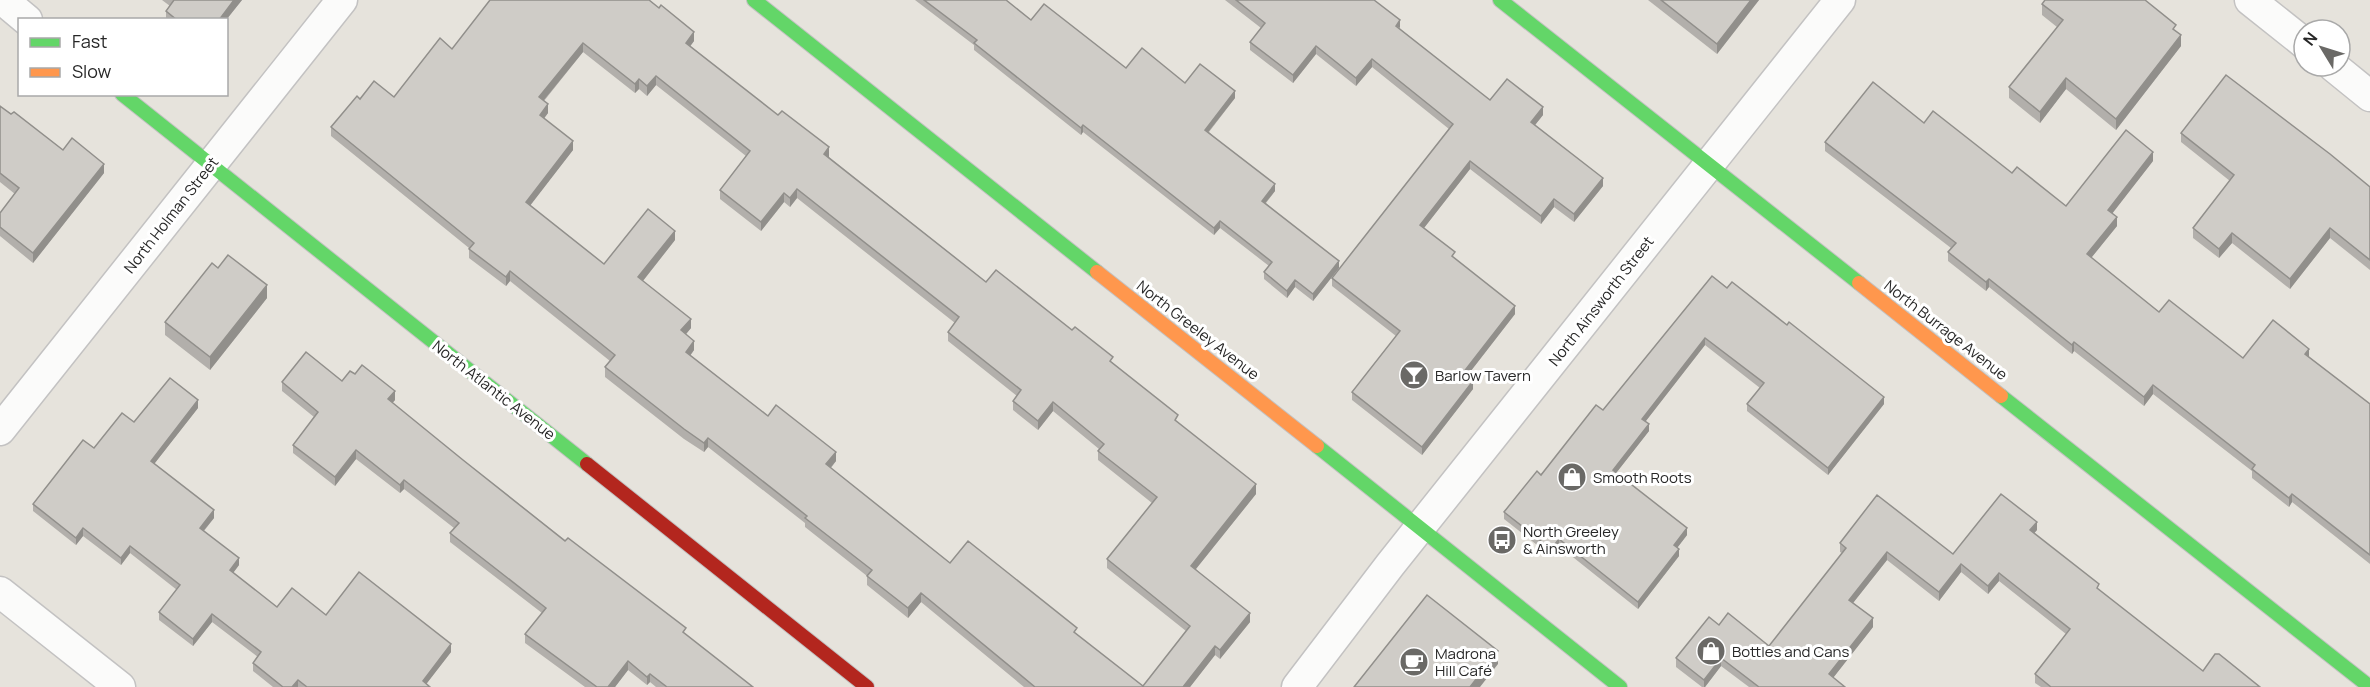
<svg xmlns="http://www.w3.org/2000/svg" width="2370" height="687" font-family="Manrope,sans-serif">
<rect width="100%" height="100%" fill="#e6e3dc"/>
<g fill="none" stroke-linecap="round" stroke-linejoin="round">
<!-- street casing -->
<g stroke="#c3c2c2" stroke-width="33">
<g id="street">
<polyline points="3,0 27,20"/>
<polyline points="2250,0 2304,43"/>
<polyline points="2333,66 2370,96"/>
<polyline points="0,430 342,0"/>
<polyline points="0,592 120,687"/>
<polyline points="1297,687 1390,565 1840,0"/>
</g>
</g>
<!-- fast casing -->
<g stroke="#c3c2c2" stroke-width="16">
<g id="fast">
<polyline points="754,0 1097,272"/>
<polyline points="1500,0 1859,283"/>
<polyline points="122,94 587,464"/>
<polyline points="2001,396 2370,687"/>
<polyline points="1317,446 1620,687"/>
</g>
</g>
<!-- slow casing -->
<g stroke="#c3c2c2" stroke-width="16">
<g id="slow">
<polyline points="1097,272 1317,446"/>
<polyline points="1859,283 2001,396"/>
</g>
</g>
<!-- jam casing -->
<g stroke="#c3c2c2" stroke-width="16">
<polyline id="jam" points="587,464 867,687"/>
</g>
<!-- street -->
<use href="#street" stroke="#fbfbfa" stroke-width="30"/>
<!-- fast -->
<use href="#fast" stroke="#63d668" stroke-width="14"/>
<!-- slow -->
<use href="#slow" stroke="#ff974d" stroke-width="14"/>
<!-- jam -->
<use href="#jam" stroke="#b3261e" stroke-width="14"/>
</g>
<!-- wall -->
<g fill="#b2afab" fill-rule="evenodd">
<polygon points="162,0 242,0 226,20 166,20 166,11 170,6"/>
<path d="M 490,0 L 694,41 L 690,46 L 986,282 L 1113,363 L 1256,494 L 1196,569 L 1250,622 L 1220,659 L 1215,655 L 1190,687 L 1024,687 L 921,602 L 908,618 L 867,585 L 867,576 L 805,527 L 805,523 L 708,447 L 704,452 L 684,439 L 605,377 L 605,367 L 610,361 L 510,281 L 506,286 L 469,258 L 469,248 L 331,136 L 331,127 L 360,99 L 394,97 L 452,49 ZM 583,52 L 635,93 L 639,89 L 647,96 L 656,85 L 746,156 L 720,190 L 720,199 L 761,231 L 784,202 L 790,207 L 797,198 L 955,323 L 948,332 L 948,341 L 1017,396 L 1013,401 L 1013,410 L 1038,430 L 1053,411 L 1099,449 L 1098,451 L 1098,460 L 1152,503 L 1107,559 L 1107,568 L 1186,631 L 1143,686 L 1077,635 L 950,563 L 831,468 L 836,461 L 768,416 L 690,356 L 694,350 L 686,334 L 691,328 L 643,281 L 675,240 L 604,264 L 530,205 L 573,150 L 544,118 L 548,113 L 544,101 Z"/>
<polygon points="915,0 1006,0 1031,20 1126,68 1185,83 1235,98 1209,132 1275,191 1266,203 1339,268 1313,301 1295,287 1287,298 1264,279 1264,272 1269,266 1220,228 1214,235 1083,132 1081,135 974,50 974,45"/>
<polygon points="1225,0 1374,0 1400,29 1490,100 1543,115 1535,125 1603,186 1574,222 1554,207 1541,224 1470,169 1424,228 1455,259 1515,314 1467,376 1473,389 1422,455 1352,400 1352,392 1396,336 1332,286 1332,278 1449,129 1372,67 1356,86 1316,54 1293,83 1250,50 1250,42 1261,28"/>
<polygon points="1648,0 1759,0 1717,54"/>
<polygon points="2042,4 2176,31 2181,46 2116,130 2066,89 2040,123 2009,98 2009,87 2057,27 2042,15"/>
<polygon points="0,106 63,150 104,173 33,263 0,236 0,213 15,194 0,182"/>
<polygon points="1924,123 2012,173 2066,206 2153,161 2112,213 2117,226 2091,258 2159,312 2243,358 2309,357 2370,404 2370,564 2292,502 2289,507 2252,478 2252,471 2153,394 2144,406 2074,351 2072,354 1989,287 1986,291 1948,261 1948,252 1951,248 1825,151 1825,142"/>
<polygon points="2181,133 2370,187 2370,270 2330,238 2290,289 2232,243 2219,258 2193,238 2193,228 2230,181 2181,142"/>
<polygon points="218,268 267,298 210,370 165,335 165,322"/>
<polygon points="1712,276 1884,404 1828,475 1747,411 1747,404 1760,388 1705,345 1645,422 1649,431 1616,473 1687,535 1677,548 1679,556 1638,609 1559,546 1551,556 1504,519 1504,512 1603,410"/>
<polygon points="355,374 395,400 392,403 463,460 753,687 656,687 650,682 647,685 628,670 615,687 585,687 525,643 525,634 542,613 450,542 450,533 454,528 404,489 400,493 356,459 335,486 293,453 293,445 314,417 282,391 282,382 342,381"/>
<polygon points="198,408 154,464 214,518 204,531 239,565 233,573 277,607 326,615 451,652 426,684 430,687 273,687 253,671 253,663 258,657 212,622 193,646 159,620 159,612 177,590 130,553 121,565 83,536 76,545 33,511 33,504 94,448 134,422"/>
<polygon points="2037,530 2034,533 2099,590 2203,671 2260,687 2041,687 2035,683 2035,674 2066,634 1999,581 1988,594 1961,572 1939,601 1887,560 1853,603 1873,627 1833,678 1845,687 1749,687 1721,666 1705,687 1702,687 1676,667 1676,658 1719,625 1769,646 1842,553 1840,552 1840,543 1953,554"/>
</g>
<!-- shaded-wall -->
<g fill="#918f8b">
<polygon points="234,0 242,0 226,20 219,20"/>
<polygon points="1751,0 1759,0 1717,54 1717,44"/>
<polygon points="1400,20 1400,28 1396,26"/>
<polygon points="694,32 694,41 686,52 686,43"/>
<polygon points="2181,35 2181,46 2116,130 2116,119"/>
<polygon points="583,43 583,52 539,106 539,97"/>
<polygon points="1316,46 1316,54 1293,83 1293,75"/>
<polygon points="1372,59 1372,67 1356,86 1356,78"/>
<polygon points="656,76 656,85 647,96 647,86"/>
<polygon points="2066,78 2066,89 2040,123 2040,112"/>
<polygon points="639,79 639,89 635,93 635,84"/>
<polygon points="1235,91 1235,98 1205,136 1205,130"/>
<polygon points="548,104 548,113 540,124 540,115"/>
<polygon points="1543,107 1543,115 1531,130 1531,122"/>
<polygon points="1083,125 1083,132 1081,135 1081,128"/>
<polygon points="573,141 573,150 526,211 526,202"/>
<polygon points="829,147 829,157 824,163 824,154"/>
<polygon points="2153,152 2153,161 2108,219 2108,210"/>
<polygon points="1470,161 1470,169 1420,233 1420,225"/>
<polygon points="104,164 104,173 33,263 33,253"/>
<polygon points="1603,178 1603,186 1574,222 1574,214"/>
<polygon points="1275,184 1275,191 1262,207 1262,201"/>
<polygon points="797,189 797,198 790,207 790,198"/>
<polygon points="784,193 784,202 761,231 761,222"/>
<polygon points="1554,199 1554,207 1541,224 1541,216"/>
<polygon points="2117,217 2117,226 2087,263 2087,254"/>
<polygon points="1220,221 1220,228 1214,235 1214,228"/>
<polygon points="2330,228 2330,238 2290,289 2290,279"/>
<polygon points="675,231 675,240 638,287 638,277"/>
<polygon points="2232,233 2232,243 2219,258 2219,249"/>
<polygon points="1339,261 1339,268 1313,301 1313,294"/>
<polygon points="510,271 510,281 506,286 506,277"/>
<polygon points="1989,279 1989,287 1986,291 1986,282"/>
<polygon points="1295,280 1295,287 1287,298 1287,291"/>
<polygon points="267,285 267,298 210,370 210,357"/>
<polygon points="1515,306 1515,314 1463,381 1463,373"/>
<polygon points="691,319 691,328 681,340 681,330"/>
<polygon points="1705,338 1705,345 1642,426 1642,419"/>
<polygon points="694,341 694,350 686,361 686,352"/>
<polygon points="2074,342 2074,351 2072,354 2072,345"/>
<polygon points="2309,349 2309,358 2305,354"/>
<polygon points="1473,381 1473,389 1422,455 1422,447"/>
<polygon points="2153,385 2153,394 2144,406 2144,397"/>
<polygon points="395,391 395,400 388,408 388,399"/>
<polygon points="1884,397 1884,404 1828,475 1828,468"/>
<polygon points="198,400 198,408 151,468 151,461"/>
<polygon points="1053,402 1053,411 1038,430 1038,421"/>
<polygon points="1649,424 1649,431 1613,477 1613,470"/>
<polygon points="708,438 708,447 704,452 704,443"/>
<polygon points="356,450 356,459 335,486 335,477"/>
<polygon points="836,452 836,461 826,473 826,464"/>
<polygon points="404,480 404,489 400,493 400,485"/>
<polygon points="1256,484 1256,494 1191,575 1191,566"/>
<polygon points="2292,494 2292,502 2289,507 2289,498"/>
<polygon points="214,510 214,518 200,535 200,528"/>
<polygon points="2037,522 2037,530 2030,538 2030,530"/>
<polygon points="83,528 83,536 76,545 76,538"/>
<polygon points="1687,528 1687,535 1674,552 1674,545"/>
<polygon points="1559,539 1559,546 1551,556 1551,549"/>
<polygon points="130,546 130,553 121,565 121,558"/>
<polygon points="1679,549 1679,556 1638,609 1638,602"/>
<polygon points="1887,552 1887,560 1849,608 1849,600"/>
<polygon points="239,558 239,565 230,577 230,570"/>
<polygon points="1961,564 1961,572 1939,601 1939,592"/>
<polygon points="1999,573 1999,581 1988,594 1988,586"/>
<polygon points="921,593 921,602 908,618 908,608"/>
<polygon points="1250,613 1250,622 1220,659 1220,650"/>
<polygon points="212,614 212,622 193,646 193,639"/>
<polygon points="1873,618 1873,627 1829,683 1829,674"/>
<polygon points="451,644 451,652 424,687 423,681"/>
<polygon points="1215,646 1215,655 1190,687 1183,687"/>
<polygon points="1498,651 1498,664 1480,687 1470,687"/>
<polygon points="1721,658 1721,666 1705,687 1704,687 1704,680"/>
<polygon points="628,661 628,670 615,687 608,687"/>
<polygon points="650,674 650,682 647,685 647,677"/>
<polygon points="298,680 298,687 292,687"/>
</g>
<!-- building -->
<g fill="#cfccc7" stroke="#918f8b" stroke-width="1.5" fill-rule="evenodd">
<polygon points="174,0 234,0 219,20 177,20 166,11"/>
<path d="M 490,0 L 649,0 L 659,8 L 661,5 L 694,32 L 686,43 L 778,115 L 782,111 L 829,147 L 824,154 L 986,282 L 996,270 L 1072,330 L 1075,327 L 1113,357 L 1110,361 L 1178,415 L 1175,420 L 1256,484 L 1191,566 L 1250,613 L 1220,650 L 1215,646 L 1183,687 L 1035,687 L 921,593 L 908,608 L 867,576 L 872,570 L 805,518 L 807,516 L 708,438 L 704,443 L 684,429 L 605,367 L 615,355 L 510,271 L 506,277 L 469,249 L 474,243 L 331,127 L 357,96 L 360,99 L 374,81 L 394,97 L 440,38 L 452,49 ZM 583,43 L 635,84 L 639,79 L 647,86 L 656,76 L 750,151 L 720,190 L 761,222 L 784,193 L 790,198 L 797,189 L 959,317 L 948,332 L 1021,390 L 1013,401 L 1038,421 L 1053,402 L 1104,444 L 1098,451 L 1157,497 L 1107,559 L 1190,626 L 1143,686 L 1074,632 L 1077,628 L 968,541 L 950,563 L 826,464 L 836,452 L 776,405 L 768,416 L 686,352 L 694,341 L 681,330 L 691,319 L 638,277 L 675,231 L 648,209 L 604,264 L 526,202 L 573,141 L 540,115 L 548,104 L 539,97 Z"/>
<polygon points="924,0 1006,0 1031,20 1044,4 1126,68 1142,48 1185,83 1200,64 1235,91 1205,130 1275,184 1262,201 1339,261 1313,294 1295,280 1287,291 1264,272 1272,262 1220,221 1214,228 1083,125 1081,128 974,43 977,40"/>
<polygon points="1236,0 1374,0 1400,20 1396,26 1490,100 1507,79 1543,107 1531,122 1603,178 1574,214 1554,199 1541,216 1470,161 1420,225 1455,252 1452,256 1515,306 1463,373 1473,381 1422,447 1352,392 1400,331 1332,278 1453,124 1372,59 1356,78 1316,46 1293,75 1250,42 1265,23"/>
<polygon points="1661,0 1751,0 1717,44"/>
<polygon points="2045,0 2145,0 2176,25 2173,29 2181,35 2116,119 2066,78 2040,112 2009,87 2063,20 2042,4"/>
<polygon points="2226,75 2330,154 2370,187 2370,260 2330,228 2290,279 2232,233 2219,249 2193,228 2234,175 2181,133"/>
<polygon points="1873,82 1924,123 1933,111 2012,173 2017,167 2066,206 2126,130 2153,152 2108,210 2117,217 2087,254 2159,312 2169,300 2243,358 2273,320 2309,349 2305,354 2370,404 2370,555 2292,494 2289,498 2252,469 2255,465 2153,385 2144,397 2074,342 2072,345 1989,279 1986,282 1948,252 1956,243 1825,142"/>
<polygon points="0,106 11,114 14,112 63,150 72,138 104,164 33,253 0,227 0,213 19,188 0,173"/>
<polygon points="228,255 267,285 210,357 165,322 212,263 218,268"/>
<polygon points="1712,276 1727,288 1732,282 1787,325 1789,322 1884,397 1828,468 1747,404 1764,383 1705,338 1642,419 1649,424 1613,470 1687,528 1674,545 1679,549 1638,602 1559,539 1551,549 1504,512 1537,471 1541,475 1596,405 1603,410"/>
<polygon points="306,352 342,381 350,371 355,374 362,365 395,391 388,399 463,460 565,541 568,538 686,628 683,632 753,687 667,687 650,674 647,677 628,661 608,687 597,687 525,634 546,608 450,533 459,523 404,480 400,485 356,450 335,477 293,445 318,412 282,382"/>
<polygon points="170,378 198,400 151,461 214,510 200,528 239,558 230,570 277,607 292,588 326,615 359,572 451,644 423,681 430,687 307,687 298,680 292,687 283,687 253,663 261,652 212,614 193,639 159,612 180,585 130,546 121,558 83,528 76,538 33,504 83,440 94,448 122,413 134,422"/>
<polygon points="2001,494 2037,522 2030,530 2099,584 2097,588 2203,671 2215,654 2219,654 2260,687 2051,687 2035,674 2070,629 1999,573 1988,586 1961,564 1939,592 1887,552 1849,600 1873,618 1829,674 1845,687 1759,687 1721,658 1704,680 1676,658 1709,617 1719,625 1728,613 1769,646 1846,548 1840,543 1877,495 1953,554"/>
<polygon points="1427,595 1498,651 1470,687 1354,687"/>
</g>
<!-- icons -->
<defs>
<g id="bar-disc" transform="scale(1.5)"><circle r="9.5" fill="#6a6966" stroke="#fff"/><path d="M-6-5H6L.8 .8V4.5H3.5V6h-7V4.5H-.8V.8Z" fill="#fff"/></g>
<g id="shop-disc" transform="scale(1.5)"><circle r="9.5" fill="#6a6966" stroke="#fff"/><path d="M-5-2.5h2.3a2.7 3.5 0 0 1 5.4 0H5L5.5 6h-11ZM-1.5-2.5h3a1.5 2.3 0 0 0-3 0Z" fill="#fff"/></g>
<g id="bus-disc" transform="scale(1.5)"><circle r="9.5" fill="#6a6966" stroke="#fff"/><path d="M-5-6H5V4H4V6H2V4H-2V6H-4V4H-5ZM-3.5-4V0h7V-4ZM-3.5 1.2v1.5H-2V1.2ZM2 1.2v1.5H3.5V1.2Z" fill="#fff"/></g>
<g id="cafe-disc" transform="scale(1.5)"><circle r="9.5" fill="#6a6966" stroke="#fff"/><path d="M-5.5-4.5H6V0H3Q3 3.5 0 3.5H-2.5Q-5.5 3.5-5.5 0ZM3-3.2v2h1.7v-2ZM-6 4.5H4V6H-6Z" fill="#fff"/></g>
</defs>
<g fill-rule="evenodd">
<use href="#bar-disc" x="1414" y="375"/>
<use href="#shop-disc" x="1572" y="477"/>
<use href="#bus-disc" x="1502" y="540"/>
<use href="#shop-disc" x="1711" y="651"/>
<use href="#cafe-disc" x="1414" y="662"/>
</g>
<g text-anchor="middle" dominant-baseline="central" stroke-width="6" stroke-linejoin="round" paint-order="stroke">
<!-- street labels -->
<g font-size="15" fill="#272727" stroke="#fff">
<text transform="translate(171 215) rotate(-52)">North Holman Street</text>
<text transform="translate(1601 301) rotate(-52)">North Ainsworth Street</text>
<text transform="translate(1198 330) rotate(38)">North Greeley Avenue</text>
<text transform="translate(1946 330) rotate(38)">North Burrage Avenue</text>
<text transform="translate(494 390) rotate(38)">North Atlantic Avenue</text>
</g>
<!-- poi labels -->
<g font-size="15" fill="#272727" stroke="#fff" text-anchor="start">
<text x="1435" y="375">Barlow Tavern</text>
<text x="1593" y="477">Smooth Roots</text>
<text x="1523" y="531">North Greeley<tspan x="1523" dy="17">&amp; Ainsworth</tspan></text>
<text x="1732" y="651">Bottles and Cans</text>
<text x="1435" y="653">Madrona<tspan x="1435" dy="17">Hill Café</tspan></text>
</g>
</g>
<!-- legend -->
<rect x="18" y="18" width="210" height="78" fill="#ffffff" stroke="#a9a9a9" stroke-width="1.5"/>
<rect x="30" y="38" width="30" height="9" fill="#63d668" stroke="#a9a9a9" stroke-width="1.5"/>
<text x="72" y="48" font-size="18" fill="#272727">Fast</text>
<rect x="30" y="68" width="30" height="9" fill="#ff974d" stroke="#a9a9a9" stroke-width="1.5"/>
<text x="72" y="78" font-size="18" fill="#272727">Slow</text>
<!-- north arrow -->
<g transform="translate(2322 48) rotate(308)"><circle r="28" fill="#ffffff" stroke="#a9a9a9" stroke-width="1.5"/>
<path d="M0-4.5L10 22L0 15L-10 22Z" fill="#6a6966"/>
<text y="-9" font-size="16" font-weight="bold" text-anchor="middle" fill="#272727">N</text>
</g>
</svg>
